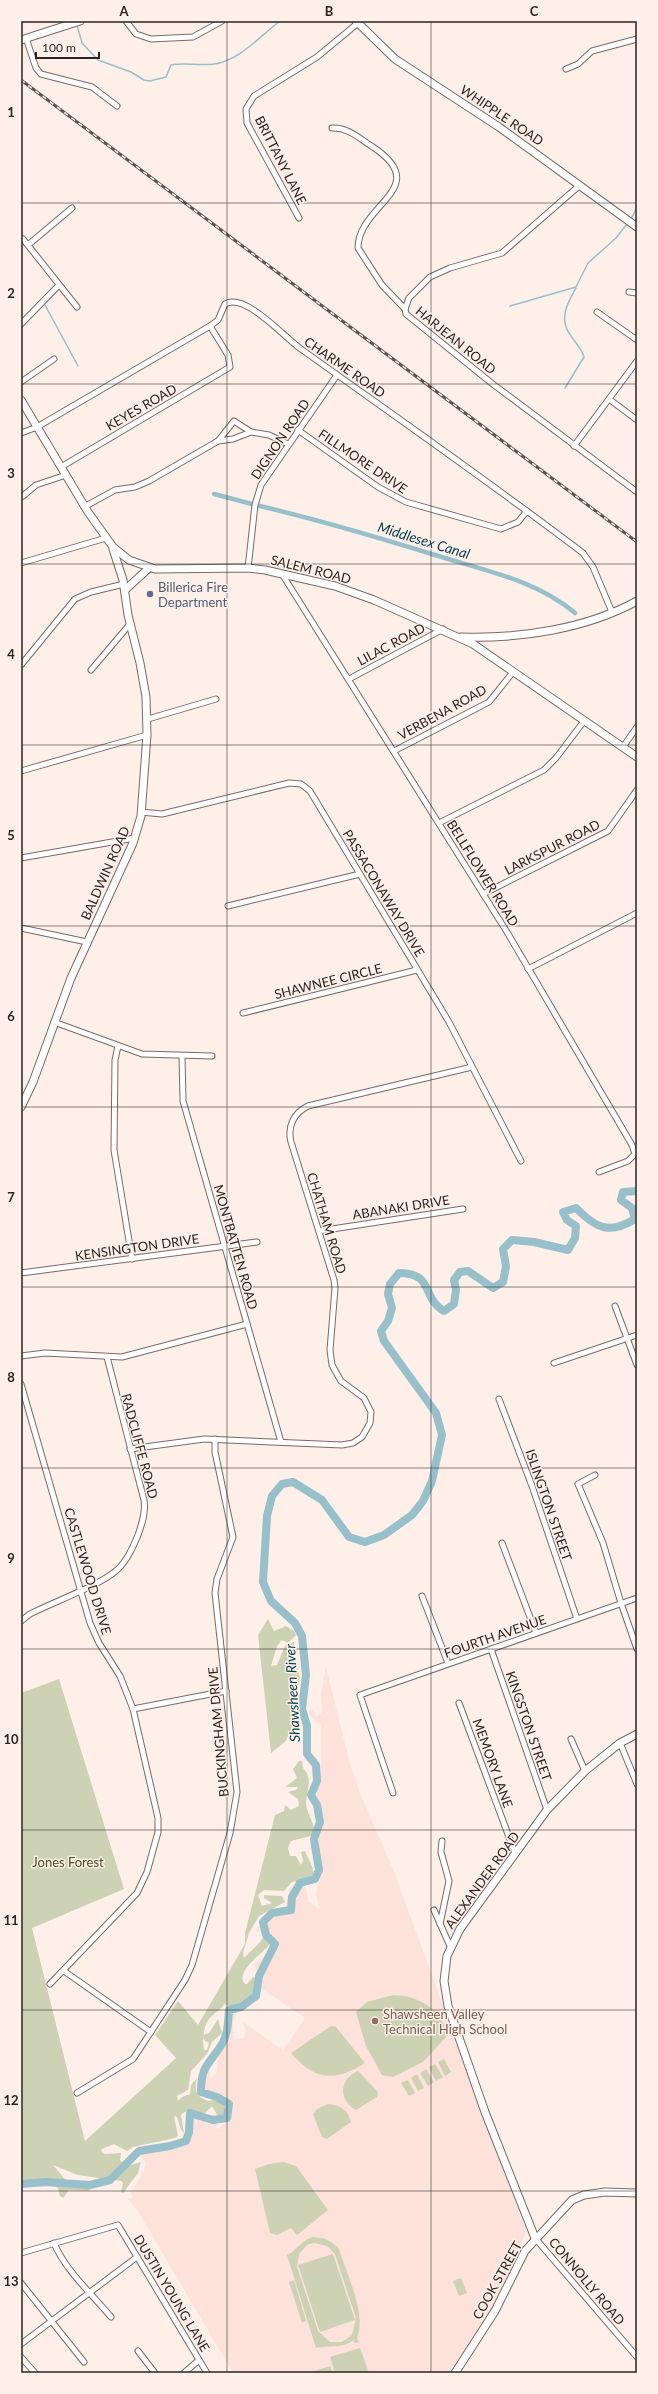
<svg xmlns="http://www.w3.org/2000/svg" width="658" height="2394" font-family="Lato,sans-serif">
<rect width="100%" height="100%" fill="#feefe9"/>
<!-- education -->
<polygon fill="#fce2db" points="326,1667 350,1764 361,1796 393,1869 526,2231 516,2259 490,2315 448,2373 233,2373 139,2213 128,2199 133,2198 131,2193 144,2170 146,2163 139,2153 140,2151 153,2149 155,2151 170,2143 169,2150 185,2145 190,2135 185,2124 188,2115 207,2118 214,2114 217,2130 228,2121 230,2113 223,2096 219,2094 206,2096 197,2086 198,2083 203,2084 201,2068 215,2048 216,2055 209,2067 210,2077 212,2078 217,2072 219,2051 227,2032 224,2022 227,2017 235,2011 238,2011 233,2022 234,2040 244,2038 245,2030 243,2022 283,2050 305,2018 258,1986 259,1975 253,1964 263,1957 265,1967 268,1966 274,1938 263,1932 257,1932 256,1929 264,1919 285,1907 290,1888 299,1885 306,1887 308,1901 319,1909 316,1893 321,1874 310,1848 312,1845 318,1847 319,1840 317,1795 321,1767 321,1726 308,1713 312,1709 316,1716 322,1713 321,1694"/>
<!-- green -->
<g fill="#cdd2b4" fill-rule="evenodd">
<polygon points="268,1619 274,1631 286,1626 294,1631 296,1635 288,1643 282,1640 277,1646 271,1666 277,1665 285,1646 294,1642 294,1656 300,1678 295,1699 298,1721 291,1728 286,1741 271,1753 258,1635"/>
<path d="M 59,1679 L 124,1889 L 32,1928 L 85,2141 L 176,2058 L 155,2035 L 178,2001 L 198,2025 L 245,1944 L 245,1933 L 275,1815 L 284,1811 L 285,1805 L 291,1810 L 299,1806 L 298,1799 L 288,1792 L 296,1790 L 298,1787 L 285,1787 L 297,1778 L 293,1769 L 299,1761 L 302,1761 L 303,1768 C 314,1779 306,1790 306,1804 C 306,1810 313,1821 315,1831 L 311,1836 L 291,1841 L 288,1848 L 290,1856 L 296,1856 L 301,1865 L 303,1860 L 301,1852 L 305,1851 C 308,1859 317,1871 312,1879 L 292,1882 L 284,1891 L 264,1890 L 258,1895 L 262,1906 L 272,1903 L 264,1898 L 264,1895 L 282,1896 L 285,1902 L 259,1916 L 249,1933 L 243,1953 L 244,1958 L 261,1941 L 263,1937 L 269,1940 L 270,1943 C 268,1951 233,1970 245,1984 L 247,1984 L 253,1977 L 255,1978 L 252,1995 L 247,2003 L 242,2001 L 240,2005 L 231,2007 L 224,2004 C 221,2010 218,2010 213,2015 C 203,2023 202,2039 204,2050 L 207,2050 L 209,2043 L 204,2040 L 203,2035 L 209,2033 L 218,2019 L 222,2033 L 212,2042 L 207,2054 L 191,2071 L 188,2090 L 177,2096 L 178,2101 L 182,2097 L 190,2094 L 191,2085 L 197,2078 C 194,2090 195,2096 208,2101 L 218,2099 L 227,2108 L 226,2114 L 220,2120 L 212,2106 L 204,2114 L 186,2111 L 181,2115 L 184,2133 L 181,2130 L 177,2117 L 174,2116 L 178,2136 L 175,2138 L 133,2147 L 127,2151 L 114,2144 L 102,2149 L 101,2151 L 105,2154 L 121,2153 L 120,2160 L 123,2163 L 131,2165 L 141,2162 L 138,2173 L 123,2193 L 121,2192 L 123,2183 L 121,2181 L 78,2175 L 53,2165 L 69,2184 L 91,2189 L 88,2191 L 69,2190 L 63,2198 L 60,2196 L 58,2188 C 49,2182 32,2180 21,2183 L 21,1693 Z"/>
<path d="M 393,1995 C 419,1995 441,2010 448,2035 L 423,2062 L 393,2077 L 382,2075 L 366,2046 L 356,2012 L 367,2002 Z"/>
<path d="M 331,2026 L 336,2027 L 365,2063 C 335,2082 315,2081 291,2053 Z"/>
<polygon points="444,2059 451,2072 445,2076 438,2062"/>
<polygon points="435,2064 443,2077 436,2081 429,2067"/>
<polygon points="426,2069 434,2082 428,2086 420,2073"/>
<path d="M 358,2071 L 378,2092 L 377,2097 L 356,2110 C 338,2100 339,2079 358,2071 Z"/>
<polygon points="417,2074 424,2088 418,2091 411,2078"/>
<polygon points="408,2080 415,2093 409,2096 401,2083"/>
<path d="M 328,2104 C 341,2105 348,2110 351,2122 L 327,2139 L 322,2137 L 313,2114 L 317,2109 Z"/>
<polygon points="283,2162 296,2166 328,2210 297,2235 291,2228 277,2235 270,2233 255,2169 269,2164"/>
<path d="M 313,2237 C 325,2238 331,2240 339,2249 C 346,2273 367,2314 357,2338 L 359,2342 L 354,2343 L 354,2340 C 342,2349 329,2345 316,2348 L 287,2255 C 297,2251 301,2240 313,2237 ZM 315,2243 L 327,2246 L 335,2254 L 356,2318 L 352,2335 L 342,2342 L 330,2342 L 318,2331 L 297,2267 L 299,2254 L 308,2244 Z"/>
<polygon points="333,2254 355,2320 320,2332 298,2265"/>
<polygon points="461,2278 467,2293 459,2296 453,2281"/>
<polygon points="294,2280 306,2321 302,2323 289,2282"/>
<polygon points="360,2348 369,2373 335,2373 330,2357"/>
<polygon points="330,2366 333,2373 311,2373 311,2372"/>
</g>
<g fill="none" stroke-linecap="round" stroke-linejoin="round">
<!-- stream -->
<g stroke="#97c0cb" stroke-width="1.5">
<path d="M 77,25 L 82,43 L 98,60 L 131,72 L 144,80 L 150,81 L 166,77 L 171,65 C 185,62 199,66 214,64 C 239,61 260,36 280,21"/>
<polyline points="631,219 637,207"/>
<polyline points="45,305 78,366"/>
<polyline points="510,306 576,287 588,263 616,238 627,224"/>
<path d="M 565,388 L 584,357 C 581,346 570,338 566,327 C 561,313 570,299 576,288"/>
</g>
<!-- canal -->
<g stroke="#97c0cb" stroke-width="4.5">
<polyline points="214,494 252,504"/>
<path d="M 260,506 C 319,520 377,537 435,555 C 483,570 536,580 575,613"/>
</g>
<!-- river -->
<path stroke="#97c0cb" stroke-width="8" d="M 21,2184 L 46,2182 L 90,2185 L 110,2180 L 139,2151 L 170,2146 L 186,2141 L 189,2132 L 190,2113 L 213,2120 L 227,2118 L 229,2104 L 217,2097 L 201,2092 C 201,2065 209,2065 222,2044 C 228,2034 228,2022 229,2010 L 241,2007 L 256,1996 L 259,1976 L 275,1944 L 266,1935 L 263,1922 L 272,1913 L 291,1910 L 292,1897 L 300,1883 L 315,1879 L 319,1870 L 314,1839 L 320,1822 L 317,1805 L 311,1795 L 317,1781 L 316,1765 L 307,1754 L 307,1726 L 302,1709 L 306,1675 L 302,1636 L 295,1623 L 271,1601 L 263,1582 L 267,1516 L 272,1496 L 282,1484 L 293,1482 L 322,1500 L 349,1537 L 365,1542 L 384,1535 L 412,1515 L 423,1501 L 432,1481 L 442,1435 L 436,1413 L 384,1341 L 381,1331 L 388,1321 L 392,1308 L 388,1294 L 390,1284 L 399,1273 C 435,1273 421,1298 444,1311 L 454,1304 L 456,1290 L 454,1280 L 460,1272 L 468,1271 L 493,1288 L 503,1282 L 506,1266 L 503,1249 L 512,1240 L 534,1242 L 568,1250 L 575,1238 L 576,1226 L 567,1220 L 563,1212 L 576,1208 C 596,1228 609,1235 635,1219 L 632,1208 L 621,1200 L 623,1192 L 637,1191"/>
<!-- street casing -->
<g stroke="#786b65" stroke-width="7">
<g id="street">
<polyline points="126,21 136,34 151,39 193,37 222,21"/>
<polyline points="26,38 36,68 41,74 92,87 117,106"/>
<polyline points="566,69 578,64 592,51 637,39"/>
<path d="M 332,128 C 348,127 360,139 373,147 C 434,188 358,204 358,248 L 382,285 L 405,309 L 406,314 L 494,385 L 637,492"/>
<polyline points="299,218 247,123 246,109 254,96 317,57 358,23"/>
<polyline points="23,239 77,307"/>
<polyline points="28,245 72,208"/>
<polyline points="629,292 637,293"/>
<polyline points="405,309 409,298 430,277 450,268 502,253 580,185"/>
<polyline points="597,312 637,340"/>
<polyline points="21,324 59,285"/>
<polyline points="21,382 54,359"/>
<polyline points="609,399 637,420"/>
<polygon points="234,421 251,432 233,439 218,441"/>
<polyline points="298,430 378,487 406,502 501,529 518,522 527,511"/>
<polyline points="251,432 269,435 288,444"/>
<path d="M 21,433 L 37,427 L 210,326 L 218,320 L 225,304 C 245,292 284,337 301,349 C 396,417 491,483 583,553 L 593,567 L 612,612"/>
<polyline points="574,446 637,361"/>
<polyline points="61,467 230,367 228,355 210,326"/>
<polyline points="23,496 36,485 66,475"/>
<polyline points="84,507 115,490 135,487 149,481 218,441"/>
<polyline points="21,563 106,538"/>
<polyline points="248,568 255,505 261,485 337,375"/>
<polyline points="282,574 507,932 632,1145 635,1154 628,1161 599,1172"/>
<polyline points="21,665 75,599 91,592 124,584"/>
<polyline points="91,670 130,624"/>
<polyline points="349,679 443,629"/>
<polyline points="148,719 216,699"/>
<polyline points="623,747 637,727"/>
<polyline points="394,751 489,702 513,672"/>
<polyline points="21,771 147,735"/>
<polyline points="141,812 162,814 289,783 301,784 310,791 449,1022 521,1161"/>
<polyline points="439,823 544,770 556,758 584,721"/>
<polyline points="21,858 135,838"/>
<polyline points="483,894 608,831 637,790"/>
<polyline points="228,906 360,874"/>
<polyline points="21,928 87,942"/>
<polyline points="528,969 637,913"/>
<polyline points="243,1013 417,970"/>
<polyline points="54,1022 142,1054 212,1056"/>
<polyline points="118,1046 115,1060 114,1150 132,1259"/>
<polyline points="182,1056 183,1101 281,1442"/>
<polyline points="319,1231 463,1209"/>
<polyline points="21,1273 257,1242"/>
<polyline points="615,1306 637,1365"/>
<polyline points="21,1356 45,1353 122,1357 247,1324"/>
<polyline points="554,1363 637,1335"/>
<polyline points="21,1384 90,1623 99,1643 120,1676 133,1709 158,1818 158,1832 147,1872 137,1893 50,1984"/>
<polyline points="499,1399 532,1486 577,1619"/>
<path d="M 130,1449 L 204,1439 L 342,1445 L 353,1443 L 362,1437 L 370,1423 L 371,1412 L 364,1398 L 341,1381 L 332,1365 L 330,1350 L 335,1288 L 334,1280 L 291,1142 C 287,1126 294,1113 308,1106 L 472,1067"/>
<polyline points="595,1475 578,1484 603,1543 621,1603 637,1649"/>
<polyline points="502,1543 536,1633"/>
<polyline points="422,1596 448,1663"/>
<path d="M 21,1621 L 30,1614 C 55,1601 97,1587 117,1570 C 127,1561 133,1547 138,1535 C 142,1524 146,1512 144,1500 L 107,1357"/>
<polyline points="491,1649 547,1810"/>
<polyline points="459,1703 515,1853"/>
<polyline points="133,1709 226,1691"/>
<polyline points="571,1739 585,1771"/>
<polyline points="620,1743 637,1784"/>
<polyline points="393,1793 360,1695 637,1598"/>
<polyline points="434,1910 450,1946"/>
<polyline points="440,1924 449,1881 441,1852 442,1841"/>
<polyline points="64,1971 151,2032"/>
<polyline points="77,2093 133,2059 185,1980 192,1965 230,1833 237,1792 215,1593 217,1579 233,1537 215,1452 215,1439"/>
<polyline points="535,2238 637,2357"/>
<path d="M 54,2243 C 65,2270 92,2294 111,2317"/>
<polyline points="21,2253 118,2225 207,2373"/>
<polyline points="21,2283 84,2362"/>
<polyline points="21,2344 137,2257"/>
<polyline points="138,2351 155,2373"/>
<polyline points="21,2357 35,2373"/>
<polyline points="184,2373 199,2360"/>
</g>
</g>
<!-- secondary casing -->
<g stroke="#786b65" stroke-width="9">
<g id="secondary">
<polyline points="356,21 395,59 499,127 637,227"/>
<polyline points="21,40 80,21"/>
<polyline points="21,400 88,512 113,547 129,560 155,569 248,568 265,570 335,586 374,600 473,644 637,757"/>
<polyline points="125,590 149,568"/>
<path d="M 461,637 C 519,639 586,629 637,601"/>
<polyline points="21,1107 33,1082 71,978 133,843 141,816 147,735 146,697 140,663 128,615 123,580 113,549"/>
<polyline points="535,2238 485,2112 448,2006 444,1981 447,1956 460,1929 547,1810 585,1771 620,1743 637,1734"/>
<polyline points="455,2373 495,2311 525,2251 572,2200 584,2195 605,2192 637,2193"/>
</g>
</g>
<!-- street -->
<use href="#street" stroke="#fff" stroke-width="5"/>
<!-- secondary -->
<use href="#secondary" stroke="#fff" stroke-width="7"/>
<!-- rail casing -->
<g stroke="#5b5450" stroke-width="3">
<polyline id="rail" points="21,80 637,542"/>
</g>
<!-- rail -->
<use href="#rail" stroke="#feefe9" stroke-width="1.5" stroke-dasharray="4.5" stroke-linecap="butt"/>
</g>
<!-- grid -->
<path fill="none" stroke="#2a2522" stroke-width="1" stroke-opacity="0.55" d="M 227,21 L 227,2373M 431,21 L 431,2373M 21,203 L 637,203M 21,384 L 637,384M 21,564 L 637,564M 21,745 L 637,745M 21,926 L 637,926M 21,1107 L 637,1107M 21,1287 L 637,1287M 21,1468 L 637,1468M 21,1649 L 637,1649M 21,1830 L 637,1830M 21,2010 L 637,2010M 21,2191 L 637,2191"/>
<!-- markers -->
<circle fill="#5c6f8a" stroke="#feefe9" stroke-width="1.5" cx="150" cy="594" r="4"/>
<circle fill="#8d6e63" stroke="#feefe9" stroke-width="1.5" cx="375" cy="2021" r="4"/>
<g text-anchor="middle" dominant-baseline="central" stroke-width="3" stroke-linejoin="round" paint-order="stroke">
<!-- street labels -->
<g font-size="13" fill="#2a2522" stroke="#feefe9">
<text transform="translate(502 115) rotate(34)">WHIPPLE ROAD</text>
<text transform="translate(281 160) rotate(63)">BRITTANY LANE</text>
<text transform="translate(456 340) rotate(39)">HARJEAN ROAD</text>
<text transform="translate(345 367) rotate(35)">CHARME ROAD</text>
<text transform="translate(141 407) rotate(-30)">KEYES ROAD</text>
<text transform="translate(280 439) rotate(-56)">DIGNON ROAD</text>
<text transform="translate(363 461) rotate(34)">FILLMORE DRIVE</text>
<text transform="translate(311 569) rotate(14)">SALEM ROAD</text>
<text transform="translate(391 644) rotate(-28)">LILAC ROAD</text>
<text transform="translate(442 712) rotate(-29)">VERBENA ROAD</text>
<text transform="translate(552 847) rotate(-27)">LARKSPUR ROAD</text>
<text transform="translate(105 873) rotate(-66)">BALDWIN ROAD</text>
<text transform="translate(483 873) rotate(58)">BELLFLOWER ROAD</text>
<text transform="translate(384 893) rotate(59)">PASSACONAWAY DRIVE</text>
<text transform="translate(328 981) rotate(-14)">SHAWNEE CIRCLE</text>
<text transform="translate(401 1207) rotate(-9)">ABANAKI DRIVE</text>
<text transform="translate(327 1223) rotate(73)">CHATHAM ROAD</text>
<text transform="translate(137 1247) rotate(-8)">KENSINGTON DRIVE</text>
<text transform="translate(236 1247) rotate(74)">MONTBATTEN ROAD</text>
<text transform="translate(140 1446) rotate(75)">RADCLIFFE ROAD</text>
<text transform="translate(549 1505) rotate(71)">ISLINGTON STREET</text>
<text transform="translate(88 1571) rotate(73)">CASTLEWOOD DRIVE</text>
<text transform="translate(495 1636) rotate(-19)">FOURTH AVENUE</text>
<text transform="translate(529 1726) rotate(71)">KINGSTON STREET</text>
<text transform="translate(218 1732) rotate(-95)">BUCKINGHAM DRIVE</text>
<text transform="translate(493 1763) rotate(70)">MEMORY LANE</text>
<text transform="translate(482 1880) rotate(-54)">ALEXANDER ROAD</text>
<text transform="translate(497 2280) rotate(-61)">COOK STREET</text>
<text transform="translate(587 2281) rotate(50)">CONNOLLY ROAD</text>
<text transform="translate(172 2293) rotate(59)">DUSTIN YOUNG LANE</text>
</g>
<!-- service labels -->
<g font-size="13" fill="#4e5e75" stroke="#feefe9" text-anchor="start">
<text x="158" y="587">Billerica Fire<tspan x="158" dy="15">Department</tspan></text>
</g>
<!-- park labels -->
<g font-size="13" fill="#494e18" stroke="#feefe9">
<text x="68" y="1862">Jones Forest</text>
</g>
<!-- education labels -->
<g font-size="13" fill="#785e54" stroke="#feefe9" text-anchor="start">
<text x="383" y="2014">Shawsheen Valley<tspan x="383" dy="15">Technical High School</tspan></text>
</g>
<!-- water labels -->
<g font-size="14" font-style="italic" fill="#00404c" stroke="#feefe9">
<text transform="translate(424 540) rotate(17)">Middlesex Canal</text>
<text transform="translate(292 1693) rotate(-93)">Shawsheen River</text>
</g>
</g>
<!-- border -->
<rect width="658" height="2394" fill="none" stroke="#feefe9" stroke-width="44"/>
<!-- scale -->
<path d="M36 52v6h63v-6" fill="none" stroke="#2a2522" stroke-width="2"/>
<text x="42" y="52" font-size="12" fill="#2a2522" stroke="#feefe9" stroke-width="3" paint-order="stroke">100 m</text>
<rect x="22" y="22" width="614" height="2350" fill="none" stroke="#2a2522" stroke-width="1.5"/>
<g font-size="13" text-anchor="middle" font-weight="bold" fill="#2a2522">
<text x="124" y="16">A</text>
<text x="329" y="16">B</text>
<text x="534" y="16">C</text>
<text x="11" y="117">1</text>
<text x="11" y="298">2</text>
<text x="11" y="478">3</text>
<text x="11" y="659">4</text>
<text x="11" y="840">5</text>
<text x="11" y="1021">6</text>
<text x="11" y="1202">7</text>
<text x="11" y="1382">8</text>
<text x="11" y="1563">9</text>
<text x="11" y="1744">10</text>
<text x="11" y="1925">11</text>
<text x="11" y="2105">12</text>
<text x="11" y="2286">13</text>
</g>
</svg>
